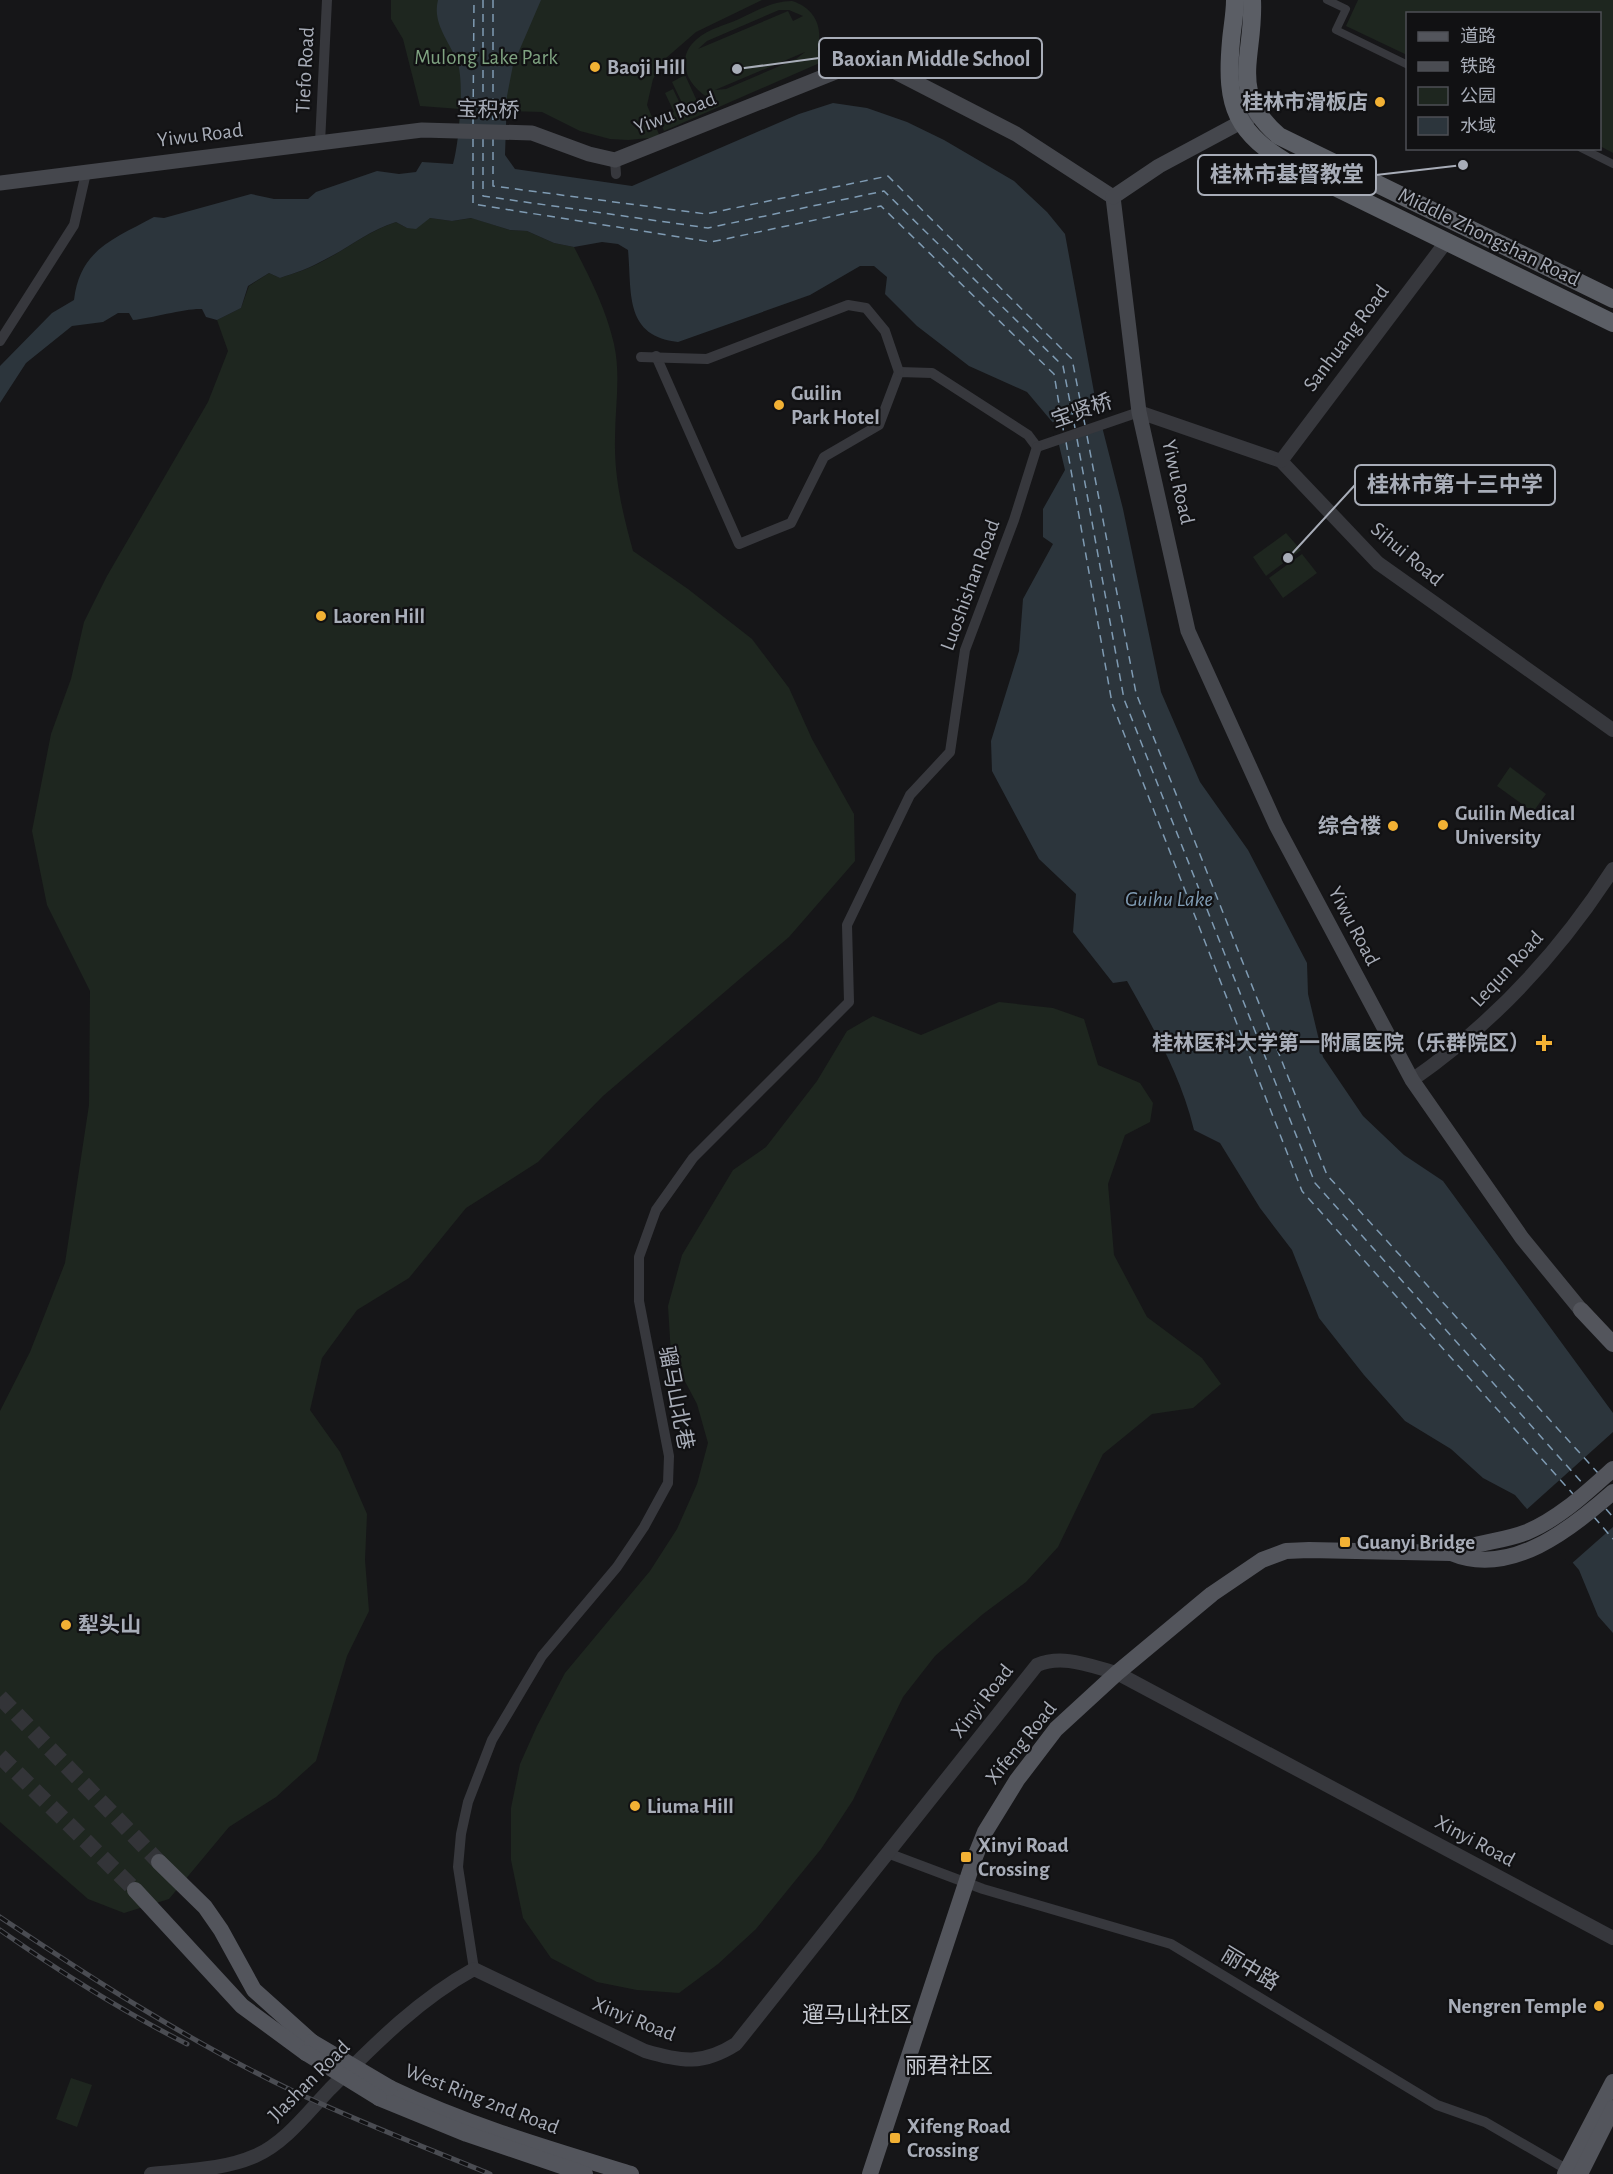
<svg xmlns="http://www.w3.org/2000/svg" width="1613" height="2174" font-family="'Alegreya Sans','Noto Sans SC',sans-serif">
<rect width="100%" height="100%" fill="#161618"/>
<!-- green -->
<g fill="#1e261f" fill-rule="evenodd">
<polygon points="391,0 762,0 696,32 666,58 653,79 647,105 660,137 628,140 610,139 580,131 542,112 507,111 457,152 460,109 420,106 403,39 391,19"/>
<polygon points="1358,0 1613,0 1613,153 1600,146 1600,14 1408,14 1407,55 1346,26"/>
<path d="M 792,1 C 815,8 824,28 817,50 L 844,38 L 854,48 L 664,131 L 659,119 L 674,112 L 665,93 L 673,89 L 682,108 L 684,107 L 672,82 L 685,75 L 697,101 L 707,97 C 686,84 675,57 697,39 C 708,29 726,25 739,19 C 756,11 773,1 792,1 ZM 779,10 L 789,10 L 803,16 L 793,21 L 788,11 L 698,49 L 707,41 ZM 805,52 L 796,59 L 726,89 L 715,90 Z"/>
<path d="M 430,218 L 452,221 L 472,218 L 510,230 L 527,231 L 554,243 L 574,247 C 590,278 606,309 614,344 C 621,376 615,407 615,439 C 614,479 623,514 633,551 L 688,589 L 752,639 L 789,688 L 812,739 L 854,814 L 855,861 L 789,937 L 603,1096 L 538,1162 L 466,1208 L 409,1278 L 357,1310 L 322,1358 L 310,1410 L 340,1452 L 367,1514 L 365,1560 L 369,1611 L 347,1656 L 316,1761 L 276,1797 L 229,1827 L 169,1899 L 124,1913 L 88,1899 L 0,1822 L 0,1411 L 30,1352 L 65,1263 L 89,1105 L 90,991 L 47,905 L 32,831 L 51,734 L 71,679 L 84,622 L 107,576 L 208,402 L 228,351 L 217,320 L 241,308 L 249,286 L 269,273 L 280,278 C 295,273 311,268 325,260 C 349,247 369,231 396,222 L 407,228 Z"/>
<polygon points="1286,533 1301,550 1266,576 1253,557"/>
<polygon points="1302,554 1317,573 1283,598 1269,578"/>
<polygon points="1510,767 1546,794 1533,812 1497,786"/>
<polygon points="999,1002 1053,1008 1084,1019 1098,1065 1140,1083 1153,1103 1150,1122 1125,1135 1108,1184 1114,1255 1147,1317 1202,1358 1221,1384 1193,1408 1152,1414 1103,1454 1058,1547 1026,1582 983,1614 935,1656 903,1697 853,1800 821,1849 756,1929 718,1964 679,1993 637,1990 597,1982 551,1958 523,1918 511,1860 511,1808 520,1764 537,1726 565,1673 650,1571 677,1529 697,1484 708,1443 697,1404 671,1355 668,1306 682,1255 733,1170 766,1147 817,1081 847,1031 873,1016 921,1035"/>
<polygon points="71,2078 92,2085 77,2127 56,2119"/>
</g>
<!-- water -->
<path fill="#2c353c" d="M 438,0 L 541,0 L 513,65 L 507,96 L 505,155 L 515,169 L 632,186 L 799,114 L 833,103 L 867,108 L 907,122 L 944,140 L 1014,181 L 1047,212 L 1065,234 L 1096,403 L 1123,509 L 1161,692 L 1200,782 L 1248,850 L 1307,963 L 1308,994 L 1323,1057 L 1363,1116 L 1404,1155 L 1443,1181 L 1613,1413 L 1613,1633 L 1598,1616 L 1579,1570 L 1515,1495 L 1483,1478 L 1451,1449 L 1405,1421 L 1364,1375 L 1319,1318 L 1292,1250 L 1260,1208 L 1220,1143 L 1194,1130 C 1181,1076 1154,1029 1127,981 L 1113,983 L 1073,932 L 1076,894 L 1039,859 L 992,771 L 991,741 L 1019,651 L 1023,599 L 1053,544 L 1043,537 L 1043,509 L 1065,470 L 1054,424 L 1027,392 L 969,366 L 917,326 L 885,294 L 887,277 L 874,266 L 860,266 L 810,295 L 678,342 C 624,336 632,293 628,250 L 618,244 L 602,242 L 574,247 L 554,243 L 527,231 L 510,230 L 471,218 L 452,221 L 430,218 L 416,229 L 407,228 L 396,222 C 368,231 350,247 324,260 C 310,268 295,273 280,278 L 269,273 L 248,286 L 241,308 L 217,320 L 206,317 L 202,309 C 186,308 152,318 133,320 L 129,313 L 118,313 L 103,322 L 72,326 L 26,363 L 0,403 L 0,366 L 52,313 L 74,300 C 80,249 114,239 154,217 L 164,218 L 251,194 L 274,199 L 308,199 L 316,192 L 377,171 L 399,174 L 416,172 L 422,162 L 453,164 C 459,144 465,80 457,61 C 449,41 432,23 438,0 Z"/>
<!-- pier -->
<g fill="#161618">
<polygon points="1099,404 1105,426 1055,442 1051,423"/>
<polygon points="1613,1432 1613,1527 1570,1565 1525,1511"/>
</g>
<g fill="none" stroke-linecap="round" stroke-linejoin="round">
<!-- ferry -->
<g stroke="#7f9bb3" stroke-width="1.5" stroke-dasharray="8 6" stroke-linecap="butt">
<polyline points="483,0 483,125"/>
<polyline points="493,0 493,124"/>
<polyline points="473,125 474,0"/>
<polyline points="493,138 493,186 706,214 888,176 1072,359 1085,425"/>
<polyline points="473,139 473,204 711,242 881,206 1054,374 1064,434"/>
<polyline points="483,139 483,196 708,228 884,191 1063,366 1075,428"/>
<polyline points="1087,436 1136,693 1327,1175 1598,1473"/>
<polyline points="1077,439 1124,699 1315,1183 1584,1485"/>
<polyline points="1066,442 1112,703 1302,1191 1573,1494"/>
<polyline points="1606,1509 1613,1517"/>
<polyline points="1594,1517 1613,1539"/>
</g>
<!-- primary-tunnel -->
<g stroke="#333438" stroke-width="16" stroke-dasharray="16 8" stroke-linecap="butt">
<polyline points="0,1697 159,1862"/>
<polyline points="0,1756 135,1890"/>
</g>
<!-- pedestrian -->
<g stroke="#37383d" stroke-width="8">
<polyline points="1327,0 1346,9 1336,30 1408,65"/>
<polyline points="1581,148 1613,164"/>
</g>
<!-- minor -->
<g stroke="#37383d" stroke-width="10">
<polyline points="320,143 327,0"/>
<polyline points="615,160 616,174"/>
<polyline points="0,341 74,225 86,173"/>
<polyline points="656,356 739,544 791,523 824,457 879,425 899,372 932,373 1028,435 1037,447"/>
<polyline points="641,357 707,359 848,305 866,308 885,331 899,372"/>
<polyline points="1037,447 1139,412"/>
<polyline points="890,1854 983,1889 1171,1944 1437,2105 1485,2122 1568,2170"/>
<polyline points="474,1969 458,1867 461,1834 468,1802 492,1740 542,1656 617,1567 644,1527 668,1483 669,1456 639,1301 639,1257 656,1210 693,1158 849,1002 847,925 910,795 950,752 965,650 1014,520 1037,447"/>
</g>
<!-- tertiary -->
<g stroke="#37383d" stroke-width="14">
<polyline points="1139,412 1281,461 1378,563 1613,730"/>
<polyline points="1281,461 1446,242"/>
<path d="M 1412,1080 C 1494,1023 1559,953 1613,869"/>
<path d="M 151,2174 C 186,2170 223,2170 255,2156 C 285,2143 308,2112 330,2089 C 375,2044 418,2000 474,1969 L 645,2051 C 682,2062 703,2065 736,2044 L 1037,1665 C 1063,1654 1090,1666 1117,1673 L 1613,1938"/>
</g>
<!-- secondary -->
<g stroke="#45474d" stroke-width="15">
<polyline points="0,183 422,130 532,133 589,154 615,160 863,61 880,64 1016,134 1113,197 1139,412 1188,631 1276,825 1412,1080 1522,1238 1581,1310"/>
<polyline points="1113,197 1159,166 1256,114"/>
</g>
<!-- primary -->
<g stroke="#53555c" stroke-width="16">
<polyline points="1581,1310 1613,1344"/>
<path d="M 1451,1553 C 1475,1542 1502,1542 1527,1532 C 1560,1518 1586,1493 1613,1469"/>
<polyline points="159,1862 205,1907 221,1930 254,1990 312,2042"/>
<polyline points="135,1890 242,2006 306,2053"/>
<path d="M 390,2088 C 467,2125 549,2149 631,2174"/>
<polyline points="379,2098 467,2134 585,2174"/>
<path d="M 870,2174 L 973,1862 L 985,1832 L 1017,1780 L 1056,1729 L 1117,1673 L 1212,1594 L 1262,1560 L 1286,1551 L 1309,1550 L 1451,1553 C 1510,1578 1571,1529 1613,1492"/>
<polyline points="1565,2174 1613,2082"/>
<polyline points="1580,2174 1613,2108"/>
</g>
<!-- trunk -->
<g stroke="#5b5e65" stroke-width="18">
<path d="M 1235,0 C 1235,14 1232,28 1231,41 C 1225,108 1236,133 1294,167 L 1613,323"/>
<path d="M 1252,0 C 1255,56 1227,92 1279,136 L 1613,299"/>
</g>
<!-- rail casing -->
<g stroke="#4a4c52" stroke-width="5">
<g id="rail">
<path d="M 0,1917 C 94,1980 190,2042 293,2091 C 357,2121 424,2147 490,2174"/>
<path d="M 0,1930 C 60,1972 122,2011 187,2044"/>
</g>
</g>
<!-- rail -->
<use href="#rail" stroke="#111113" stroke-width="3" stroke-dasharray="9" stroke-linecap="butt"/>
<!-- primary-bridge -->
<g stroke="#53555c" stroke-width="16">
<polyline points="312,2042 390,2088"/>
<polyline points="306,2053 379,2098"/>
</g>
</g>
<!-- markers -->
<g fill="#f2b134" stroke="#111113" stroke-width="2">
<circle cx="595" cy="67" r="6"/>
<circle cx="1380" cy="102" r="6"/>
<circle cx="779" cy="405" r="6"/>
<circle cx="321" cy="616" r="6"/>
<circle cx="1443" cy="825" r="6"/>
<circle cx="1393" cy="826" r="6"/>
<path d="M1541 1034h6v6h6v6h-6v6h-6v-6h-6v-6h6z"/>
<rect x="1339" y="1536" width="12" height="12" rx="3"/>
<circle cx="66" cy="1625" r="6"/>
<circle cx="635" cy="1806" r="6"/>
<rect x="960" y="1851" width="12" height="12" rx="3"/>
<circle cx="1599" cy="2006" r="6"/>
<rect x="889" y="2132" width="12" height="12" rx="3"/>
</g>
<g text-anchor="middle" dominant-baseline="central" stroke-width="4.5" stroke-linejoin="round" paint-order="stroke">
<!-- park labels -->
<g font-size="21" fill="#7fa381" stroke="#111113">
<text x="486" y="57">Mulong Lake Park</text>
</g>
<!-- poi labels -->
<g font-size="21" font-weight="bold" fill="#a8adb8" stroke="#111113" text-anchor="start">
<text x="607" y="67">Baoji Hill</text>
<text x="1368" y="102" text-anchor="end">桂林市滑板店</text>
<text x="791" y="393">Guilin<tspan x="791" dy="24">Park Hotel</tspan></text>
<text x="333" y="616">Laoren Hill</text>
<text x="1455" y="813">Guilin Medical<tspan x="1455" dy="24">University</tspan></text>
<text x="1381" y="826" text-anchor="end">综合楼</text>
<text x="1530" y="1043" text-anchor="end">桂林医科大学第一附属医院（乐群院区）</text>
<text x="1357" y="1542">Guanyi Bridge</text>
<text x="78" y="1625">犁头山</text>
<text x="647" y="1806">Liuma Hill</text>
<text x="978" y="1845">Xinyi Road<tspan x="978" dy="24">Crossing</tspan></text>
<text x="1587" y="2006" text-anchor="end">Nengren Temple</text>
<text x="907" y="2126">Xifeng Road<tspan x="907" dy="24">Crossing</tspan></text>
</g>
<!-- street labels -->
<g font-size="21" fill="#a8adb8" stroke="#111113">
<text transform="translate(305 70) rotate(-87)">Tiefo Road</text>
<text transform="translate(488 110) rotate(2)">宝积桥</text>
<text transform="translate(675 113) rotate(-21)">Yiwu Road</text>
<text transform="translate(200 135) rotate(-7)">Yiwu Road</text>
<text transform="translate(1489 237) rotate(26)">Middle Zhongshan Road</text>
<text transform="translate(1346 338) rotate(-53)">Sanhuang Road</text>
<text transform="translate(1082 411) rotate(-19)">宝贤桥</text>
<text transform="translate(1178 482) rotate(77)">Yiwu Road</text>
<text transform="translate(1407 554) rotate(40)">Sihui Road</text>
<text transform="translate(970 585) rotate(-70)">Luoshishan Road</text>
<text transform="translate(1354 926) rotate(62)">Yiwu Road</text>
<text transform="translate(1507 969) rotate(-47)">Lequn Road</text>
<text transform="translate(676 1398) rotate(79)">骝马山北巷</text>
<text transform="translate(982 1701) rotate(-52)">Xinyi Road</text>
<text transform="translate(1021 1743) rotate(-51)">Xifeng Road</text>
<text transform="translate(1475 1841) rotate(28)">Xinyi Road</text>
<text transform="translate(1250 1969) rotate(31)">丽中路</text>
<text transform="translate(634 2019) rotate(22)">Xinyi Road</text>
<text transform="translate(309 2081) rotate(-45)">JIashan Road</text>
<text transform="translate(482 2099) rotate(21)">West Ring 2nd Road</text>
</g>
<!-- water labels -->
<g font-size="22" font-style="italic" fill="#7f9bb3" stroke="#111113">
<text x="1169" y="899">Guihu Lake</text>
</g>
<!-- neighbourhood labels -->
<g font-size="22" fill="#c9ccd4" stroke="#111113">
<text x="857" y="2015">遛马山社区</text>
<text x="949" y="2066">丽君社区</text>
</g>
</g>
<!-- callouts -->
<path fill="none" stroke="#a8adb8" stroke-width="2" d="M737 69L819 58M1463 165L1376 175M1288 558L1355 485"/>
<g fill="#a8adb8" stroke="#111113" stroke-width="2">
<circle cx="737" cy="69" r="6"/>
<circle cx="1463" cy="165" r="6"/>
<circle cx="1288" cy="558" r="6"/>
</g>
<g fill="#111113" stroke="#a8adb8" stroke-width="2">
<rect x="819" y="38" width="223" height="40" rx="6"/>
<rect x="1198" y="155" width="178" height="40" rx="6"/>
<rect x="1355" y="465" width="200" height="40" rx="6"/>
</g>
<g font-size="22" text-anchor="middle" font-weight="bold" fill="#a8adb8">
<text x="931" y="66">Baoxian Middle School</text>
<text x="1287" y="182">桂林市基督教堂</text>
<text x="1455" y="492">桂林市第十三中学</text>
</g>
<!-- legend -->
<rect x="1406" y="12" width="195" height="138" fill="#111113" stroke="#4d4f55" stroke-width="1.5"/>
<rect x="1418" y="32" width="30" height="9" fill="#53555c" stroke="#4d4f55" stroke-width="1.5"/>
<text x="1460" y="42" font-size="18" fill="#a8adb8">道路</text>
<rect x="1418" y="62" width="30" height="9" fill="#4a4c52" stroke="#4d4f55" stroke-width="1.5"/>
<text x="1460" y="72" font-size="18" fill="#a8adb8">铁路</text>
<rect x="1418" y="87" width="30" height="18" fill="#1e261f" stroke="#4d4f55" stroke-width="1.5"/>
<text x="1460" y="102" font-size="18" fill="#a8adb8">公园</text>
<rect x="1418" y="117" width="30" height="18" fill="#2c353c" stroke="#4d4f55" stroke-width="1.5"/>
<text x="1460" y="132" font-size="18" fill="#a8adb8">水域</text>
</svg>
